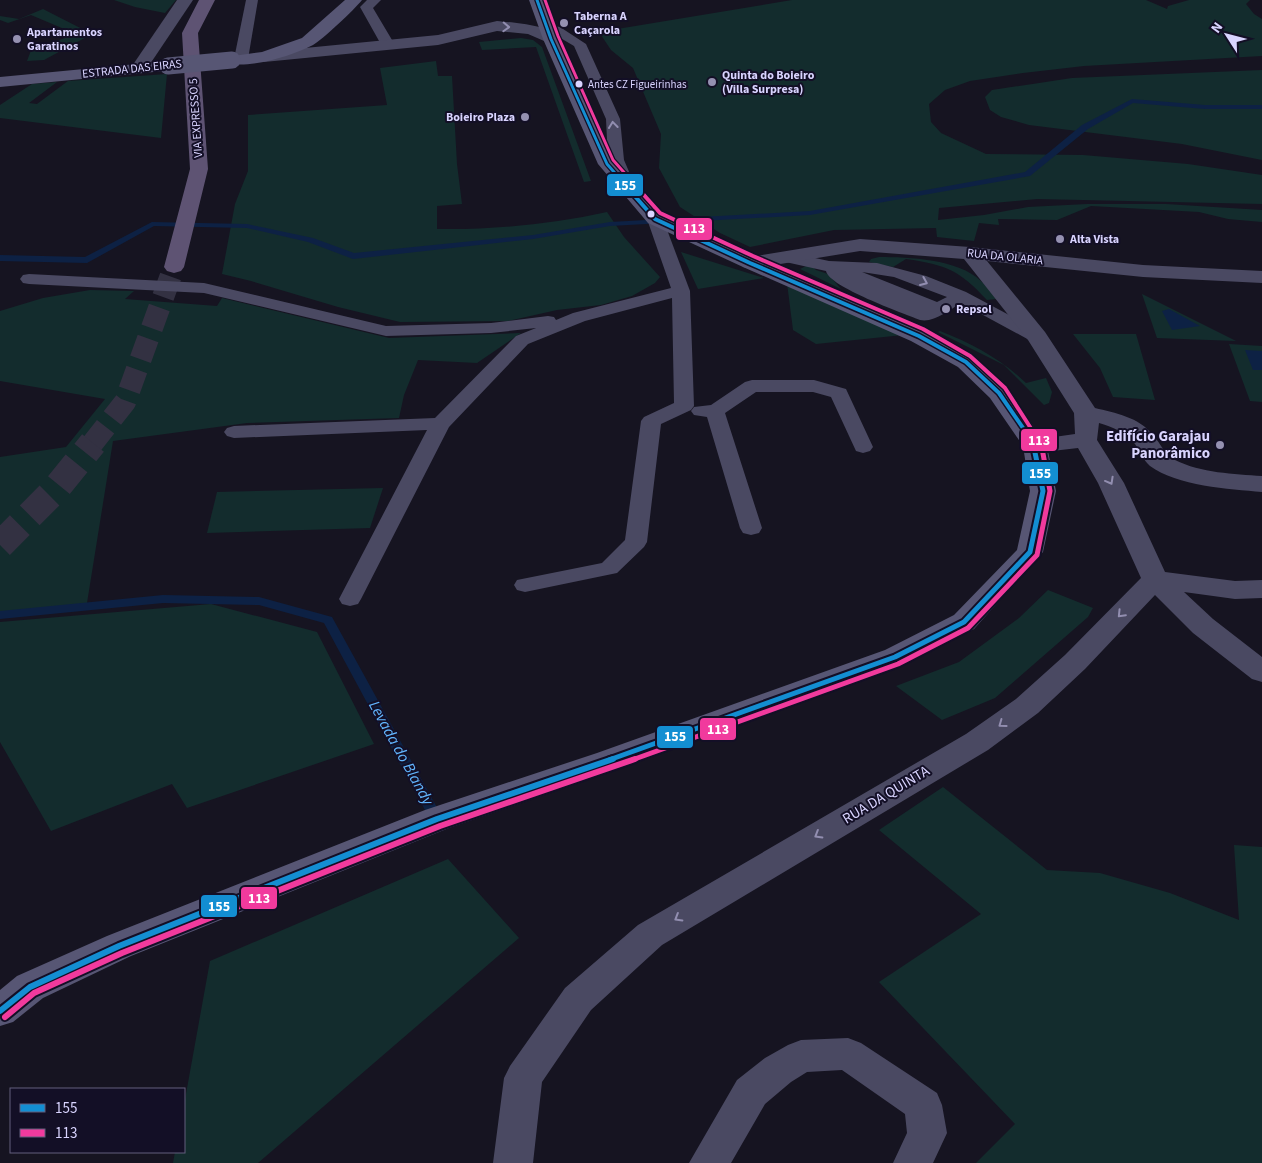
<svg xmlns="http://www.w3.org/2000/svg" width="1262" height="1163" font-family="'Source Sans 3',sans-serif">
<rect width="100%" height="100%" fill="#161421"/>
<!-- green -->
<g fill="#132c2d">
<polygon points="114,0 176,0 165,13 135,7"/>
<polygon points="792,0 1146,0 1167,9 1168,6 1189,0 1250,0 1246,4 1254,14 1262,19 1262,56 1084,66 1023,73 970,81 945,90 929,104 931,122 941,133 986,154 1083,155 1188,164 1262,175 1262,204 1037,199 939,208 938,220 984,215 1028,207 1087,204 1166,204 1262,210 1262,222 1228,219 1199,212 1091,206 1057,220 998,219 999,225 979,223 974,241 937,237 936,228 834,230 750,247 720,233 680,207 659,168 661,134 633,68 611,50 599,32"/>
<polygon points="43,9 92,34 44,60 27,61 33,45 54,42 76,34 31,15 8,23 0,20 0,16 19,19"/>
<polygon points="521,38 533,40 542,47 591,181 584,182 536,47 482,50 479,42"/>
<path d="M 436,61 L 438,76 L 452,76 L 457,164 L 462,204 L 437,206 L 437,229 C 494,230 552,224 607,212 L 624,237 L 660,277 L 655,283 L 632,296 L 601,305 L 557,310 L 508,321 L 400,322 L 338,307 L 251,281 L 222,274 L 235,204 L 248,171 L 248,115 L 387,105 L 380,68 Z"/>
<polygon points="1262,70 1262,160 1182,144 1029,125 1001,117 990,110 985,97 992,90 1072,78"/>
<polygon points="167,74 161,138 0,118 0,105 32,84 57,82 29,103 37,104 68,81"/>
<polygon points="681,252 764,278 698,289"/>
<path d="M 879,257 C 909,257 958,259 981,281 C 987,286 991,293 996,299 L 987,300 C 959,270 947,265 906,259 L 893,267 L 869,262 L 871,259 Z"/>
<polygon points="810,264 816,270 828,274 841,289 800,269"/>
<polygon points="787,283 913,334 816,344 793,330"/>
<polygon points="90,290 134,291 125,299 217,306 222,298 389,338 521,333 477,363 418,360 404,395 399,418 247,423 113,441 87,603 0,615 0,457 66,447 105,399 0,381 0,311 43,298"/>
<polygon points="1142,294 1236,341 1157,338"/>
<path d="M 940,331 C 973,344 1001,359 1026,383 L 1046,378 L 1052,392 L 1049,403 L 1044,405 L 1004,365 L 938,332 Z"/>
<polygon points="1073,334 1136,334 1155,400 1113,397 1100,368"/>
<polygon points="1229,344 1262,346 1262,402 1250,401"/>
<polygon points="383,488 370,528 207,533 217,492"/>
<polygon points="1048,590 1093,608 1088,617 995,698 942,720 896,686 959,662 1019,618"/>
<polygon points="211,604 317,632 374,744 187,808 172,784 51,831 0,742 0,622"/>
<polygon points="943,787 1047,870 1100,873 1170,893 1239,920 1234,845 1262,847 1262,1163 976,1163 1015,1124 879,982 981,914 879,830"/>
<polygon points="448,859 519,938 258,1163 173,1163 175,1152 184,1152 184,1105 210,961"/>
</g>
<!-- water -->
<g fill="#0d2144">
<polygon points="1169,309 1200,326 1172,330 1162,311"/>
<polygon points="1245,350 1262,351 1262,370 1253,370"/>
</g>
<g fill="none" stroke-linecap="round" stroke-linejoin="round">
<!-- stream -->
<g fill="#0d2144" fill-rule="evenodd">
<polygon points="1132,99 1205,105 1262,105 1262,109 1205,109 1133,103 1088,129 1030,176 810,215 610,226 533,239 353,259 308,242 247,228 154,226 87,263 0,261 0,255 85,257 152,222 247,224 313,238 354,253 533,235 610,222 810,211 1025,172 1082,125"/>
<polygon points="163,595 259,597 332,617 440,813 445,814 447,818 445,822 437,824 432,823 324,623 259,605 163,603 0,619 0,611"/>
</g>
<!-- primary-tunnel-far1 -->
<polyline stroke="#333142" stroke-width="22" stroke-dasharray="22 11" stroke-linecap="butt" points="92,444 125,402 174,267"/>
<!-- primary-tunnel -->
<polyline stroke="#333142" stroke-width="28" stroke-dasharray="28 14" stroke-linecap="butt" points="0,545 55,490 93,443"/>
<!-- lane -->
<g fill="#4a4962" fill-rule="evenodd">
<polygon points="246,0 258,0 248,59 241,63 234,59"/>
<polygon points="367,0 381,0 373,8 395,45 393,48 383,48 360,7"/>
<polygon points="548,25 560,27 586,44 620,119 624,160 636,188 634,191 622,191 608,160 606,119 574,46 552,33 543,32 542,29 543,26"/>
<polygon points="655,214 661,216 663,219 690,291 694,406 691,410 661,424 647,542 644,547 617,573 525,592 517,590 514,585 517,580 602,563 625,540 641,421 644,417 674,403 672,298 585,321 528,344 449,427 361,599 358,604 350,606 342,604 339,599 427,430 234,438 227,436 224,432 227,428 234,426 435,418 516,336 536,328 491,333 386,336 204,293 29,284 23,283 20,279 23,275 29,274 204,283 386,326 491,323 548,316 554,317 556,320 573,313 671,288 647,219 649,216"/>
<path d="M 787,252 L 829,261 L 877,263 L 926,276 L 966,292 L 1043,333 L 1046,337 L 1043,341 L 1037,342 L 1031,341 L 961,303 C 949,310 934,323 920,320 C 903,313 829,287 826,271 L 781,261 L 779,257 L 781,253 ZM 862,272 L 894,277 L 947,297 L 937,302 Z"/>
<polygon points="752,380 814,380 846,389 873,447 870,451 863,453 856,451 831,397 813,392 756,392 725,413 762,528 759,533 751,535 743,533 740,528 707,417 694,415 691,411 694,407 711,405 745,382"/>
</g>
<!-- street -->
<g fill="#4a4962" fill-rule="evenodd">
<polygon points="177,0 193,0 144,73 132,73 130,69"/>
<path d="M 497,21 C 514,23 549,24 559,39 L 557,42 L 551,44 L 528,34 L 497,31 L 438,45 L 264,62 L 258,60 L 256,57 L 258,54 L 264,52 L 438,35 Z"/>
<path d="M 860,239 L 970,247 L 1143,265 L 1262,271 L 1262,283 L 1143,277 L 987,261 L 1045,332 L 1095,408 C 1115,413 1139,417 1153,435 C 1161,444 1164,454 1175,460 C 1201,473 1234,474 1262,476 L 1262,492 C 1229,489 1177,486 1150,466 C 1143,460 1140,451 1135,444 C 1126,432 1112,427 1099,423 L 1097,440 L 1124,483 L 1165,572 L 1235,581 L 1262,580 L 1262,598 L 1235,599 L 1184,592 L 1213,619 L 1262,657 L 1262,682 L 1252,679 L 1193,633 L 1155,595 L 1085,669 L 1038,713 L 988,750 L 662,945 L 591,1010 L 542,1082 L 533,1163 L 493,1163 L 504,1078 L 510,1066 L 565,988 L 638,925 L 966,734 L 1016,699 L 1065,655 L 1141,578 L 1098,483 L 1078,448 L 1035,453 L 1026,451 L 1023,446 L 1026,441 L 1075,434 L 1074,413 L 1028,340 L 964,259 L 860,251 L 750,269 L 743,267 L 740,263 L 743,259 L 750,257 Z"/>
<polygon points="848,1038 861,1043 937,1093 942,1105 947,1133 933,1163 893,1163 907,1133 905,1114 842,1070 807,1072 791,1082 765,1104 731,1163 689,1163 737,1080 765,1058 788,1045 801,1040"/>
</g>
<!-- secondary -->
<g fill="#575674" fill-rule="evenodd">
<path d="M 345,0 L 362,0 C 355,9 322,40 313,45 C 292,56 249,69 226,63 L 224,60 L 226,57 L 262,52 L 302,38 Z"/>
<polygon points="529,0 545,0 559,39 615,162 662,215 757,259 927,331 974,357 1007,388 1047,446 1056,491 1043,552 974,629 905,664 619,769 449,828 131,956 43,998 13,1022 0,1026 0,990 17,976 107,936 425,810 597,753 885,650 954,615 1017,550 1030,491 1023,446 990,398 958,367 911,341 743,267 648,223 598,164 543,39"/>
<polygon points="168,61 174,62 176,66 174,70 0,87 0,77"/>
</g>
<!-- primary -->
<polygon fill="#5e5373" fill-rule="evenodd" points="199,0 215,0 198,33 208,169 184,267 181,271 174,273 167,271 164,267 190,169 182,33"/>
<!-- secondary-bridge -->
<polyline stroke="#575674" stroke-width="17" points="168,66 232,60"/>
<!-- bus-1-far3 casing -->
<g stroke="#130f26" stroke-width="5.5">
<polyline id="bus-1-far3" points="537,0 551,39 607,164 635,196"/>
</g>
<!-- bus-1-far2 casing -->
<g stroke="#130f26" stroke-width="7">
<polyline id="bus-1-far2" points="633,194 655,219 750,263 919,336 966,362 999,393 1034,444"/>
</g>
<!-- bus-1-far1 casing -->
<g stroke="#130f26" stroke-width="9">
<polyline id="bus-1-far1" points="609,760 895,657 964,622 1030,552 1043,491 1033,443"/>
</g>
<!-- bus-1 casing -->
<g stroke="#130f26" stroke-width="10">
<polyline id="bus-1" points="0,1011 30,987 119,946 437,819 613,759"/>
</g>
<!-- bus-2-far3 casing -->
<g stroke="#130f26" stroke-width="5.5">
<polyline id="bus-2-far3" points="545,0 558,36 613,160 645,196"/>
</g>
<!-- bus-2-far2 casing -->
<g stroke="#130f26" stroke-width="7">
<polyline id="bus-2-far2" points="643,194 660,213 753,256 923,329 970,356 1005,388 1041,444"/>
</g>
<!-- bus-2-far1 casing -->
<g stroke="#130f26" stroke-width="9">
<polyline id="bus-2-far1" points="632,760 898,664 968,628 1037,555 1050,491 1041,443"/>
</g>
<!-- bus-2 casing -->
<g stroke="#130f26" stroke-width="10">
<polyline id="bus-2" points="5,1017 34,993 122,953 440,826 635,759"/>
</g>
<!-- bus-1-far3 -->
<use href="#bus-1-far3" stroke="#138ed2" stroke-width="3"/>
<!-- bus-1-far2 -->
<use href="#bus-1-far2" stroke="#138ed2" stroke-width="4"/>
<!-- bus-1-far1 -->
<use href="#bus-1-far1" stroke="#138ed2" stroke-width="5"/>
<!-- bus-1 -->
<use href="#bus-1" stroke="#138ed2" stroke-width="6"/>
<!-- bus-2-far3 -->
<use href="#bus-2-far3" stroke="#f13a9d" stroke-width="3"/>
<!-- bus-2-far2 -->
<use href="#bus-2-far2" stroke="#f13a9d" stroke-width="4"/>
<!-- bus-2-far1 -->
<use href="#bus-2-far1" stroke="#f13a9d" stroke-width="5"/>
<!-- bus-2 -->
<use href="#bus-2" stroke="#f13a9d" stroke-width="6"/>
</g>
<!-- one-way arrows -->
<defs><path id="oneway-chevron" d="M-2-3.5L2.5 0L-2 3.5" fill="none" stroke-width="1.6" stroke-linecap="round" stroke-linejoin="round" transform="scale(1.25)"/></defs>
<g stroke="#928eb0">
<use href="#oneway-chevron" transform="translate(506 27) rotate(2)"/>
<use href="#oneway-chevron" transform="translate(613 125) rotate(-97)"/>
<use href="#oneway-chevron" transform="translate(924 282) rotate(23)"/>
<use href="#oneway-chevron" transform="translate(1110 481) rotate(61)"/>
<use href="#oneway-chevron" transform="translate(1121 614) rotate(134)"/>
<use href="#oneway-chevron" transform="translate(1002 724) rotate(144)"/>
<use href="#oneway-chevron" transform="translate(818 835) rotate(149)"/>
<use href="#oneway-chevron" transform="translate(678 918) rotate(149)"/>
</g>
<!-- markers -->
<g fill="#9591b1" stroke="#130f26" stroke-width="2">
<circle cx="564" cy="23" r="5"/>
<circle cx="17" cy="39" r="5"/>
<circle cx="712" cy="82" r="5"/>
<circle cx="525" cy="117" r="5"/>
<circle cx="1060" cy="239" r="5"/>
<circle cx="946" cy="309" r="5"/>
<circle cx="1220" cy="445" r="5"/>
</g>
<g fill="#d9d4ff" stroke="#130f26" stroke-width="2">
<circle cx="579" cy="84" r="4.5"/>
<circle cx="651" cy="214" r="4.5"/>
</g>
<g text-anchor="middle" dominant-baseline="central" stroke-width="4" stroke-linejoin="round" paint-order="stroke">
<!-- far-bus labels -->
<g font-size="11" fill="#d9d4ff" stroke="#130f26" text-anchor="start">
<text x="588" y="84">Antes CZ Figueirinhas</text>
</g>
<!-- far-poi labels -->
<g font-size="12" font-weight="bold" fill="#d9d4ff" stroke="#130f26" text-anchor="start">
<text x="574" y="16">Taberna A<tspan x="574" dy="14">Caçarola</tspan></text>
<text x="27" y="32">Apartamentos<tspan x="27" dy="14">Garatinos</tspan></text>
<text x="722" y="75">Quinta do Boieiro<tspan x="722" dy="14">(Villa Surpresa)</tspan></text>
<text x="515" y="117" text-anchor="end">Boieiro Plaza</text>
<text x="1070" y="239">Alta Vista</text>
<text x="956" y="309">Repsol</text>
</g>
<!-- far-street labels -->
<g font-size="12" fill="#d9d4ff" stroke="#130f26">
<text transform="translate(132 69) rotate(-6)">ESTRADA DAS EIRAS</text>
<text transform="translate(196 118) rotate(-94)">VIA EXPRESSO 5</text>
<text transform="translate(1005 257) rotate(6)">RUA DA OLARIA</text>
</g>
<!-- poi labels -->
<g font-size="15" font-weight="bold" fill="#d9d4ff" stroke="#130f26" text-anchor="end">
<text x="1210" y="436">Edifício Garajau<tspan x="1210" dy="17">Panorâmico</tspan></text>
</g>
<!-- street labels -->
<g font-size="15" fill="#d9d4ff" stroke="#130f26">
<text transform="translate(886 795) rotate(-31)">RUA DA QUINTA</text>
</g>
<!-- water labels -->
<g font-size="16" font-style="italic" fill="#62b6ff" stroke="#130f26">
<text transform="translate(401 753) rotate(61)">Levada do Blandy</text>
</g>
</g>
<g stroke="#130f26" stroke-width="2">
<rect x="606" y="173" width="38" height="24" rx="5" fill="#138ed2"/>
<rect x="675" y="217" width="38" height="24" rx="5" fill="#f13a9d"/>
<rect x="1020" y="428" width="38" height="24" rx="5" fill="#f13a9d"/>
<rect x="1021" y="461" width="38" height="24" rx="5" fill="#138ed2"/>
<rect x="699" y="717" width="38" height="24" rx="5" fill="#f13a9d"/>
<rect x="656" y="725" width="38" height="24" rx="5" fill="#138ed2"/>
<rect x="240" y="886" width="38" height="24" rx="5" fill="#f13a9d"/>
<rect x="200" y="894" width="38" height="24" rx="5" fill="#138ed2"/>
</g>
<g font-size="14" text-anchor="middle" font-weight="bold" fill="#fff">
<text x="625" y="190">155</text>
<text x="694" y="233">113</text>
<text x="1039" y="445">113</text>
<text x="1040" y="478">155</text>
<text x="718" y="734">113</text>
<text x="675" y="741">155</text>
<text x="259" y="903">113</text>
<text x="219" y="911">155</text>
</g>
<!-- legend -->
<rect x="10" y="1088" width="175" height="65" fill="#130f26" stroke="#625e7d"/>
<rect x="20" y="1104" width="25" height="8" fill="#138ed2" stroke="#625e7d"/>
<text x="55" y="1113" font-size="15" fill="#d9d4ff">155</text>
<rect x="20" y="1129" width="25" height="8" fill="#f13a9d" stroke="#625e7d"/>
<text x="55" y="1138" font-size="15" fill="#d9d4ff">113</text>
<!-- north arrow -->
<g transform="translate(1227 35) rotate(306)" stroke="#130f26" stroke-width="4" paint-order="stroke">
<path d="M0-4L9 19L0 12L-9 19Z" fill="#d9d4ff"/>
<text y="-8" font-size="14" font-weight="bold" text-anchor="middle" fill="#d9d4ff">N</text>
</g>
</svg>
